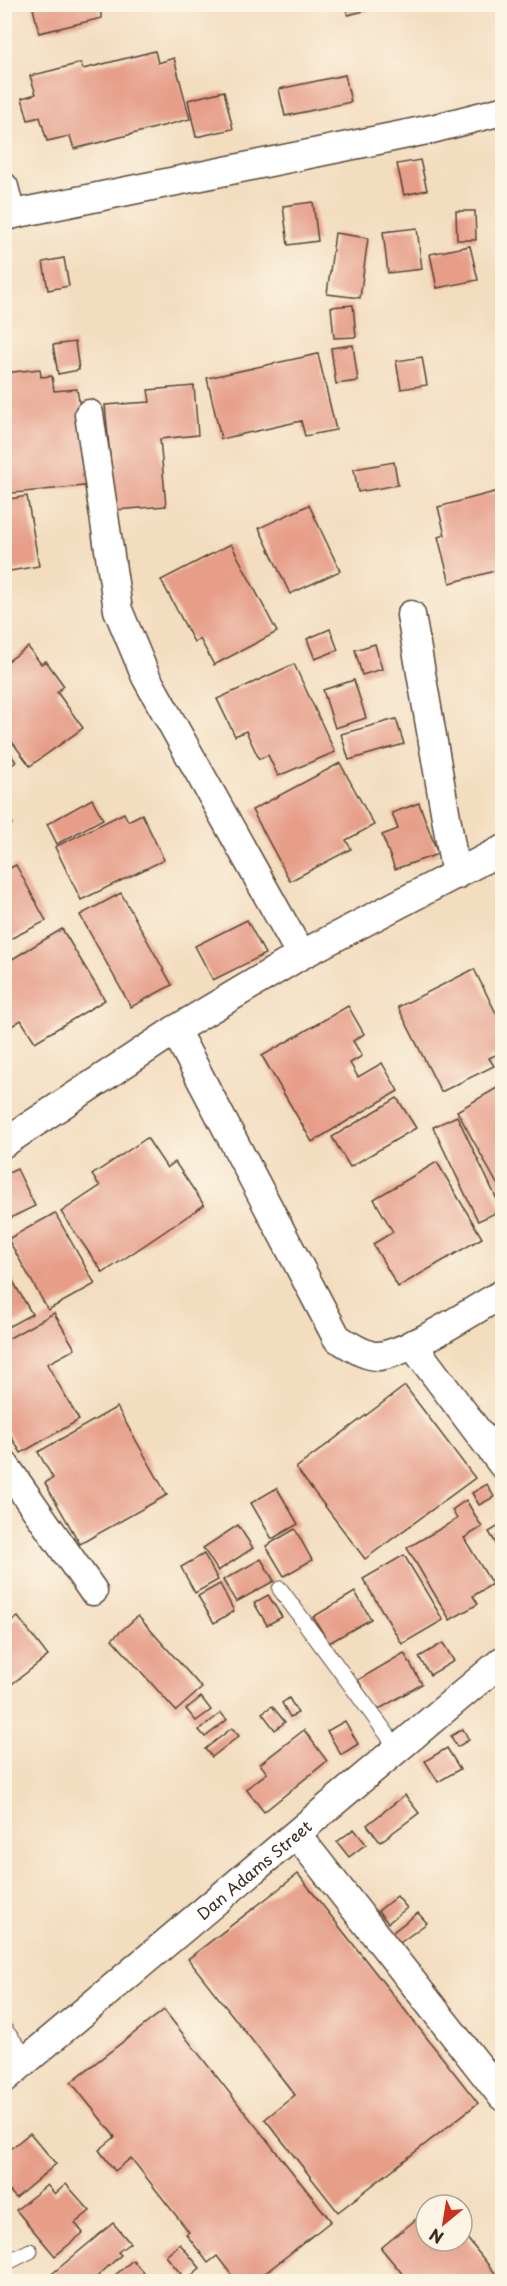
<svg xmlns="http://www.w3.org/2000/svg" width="507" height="2286" font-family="'Playpen Sans',sans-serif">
<rect width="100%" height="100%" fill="#fcf5e5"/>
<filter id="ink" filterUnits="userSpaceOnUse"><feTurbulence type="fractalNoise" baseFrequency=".0167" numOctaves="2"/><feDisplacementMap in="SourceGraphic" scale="12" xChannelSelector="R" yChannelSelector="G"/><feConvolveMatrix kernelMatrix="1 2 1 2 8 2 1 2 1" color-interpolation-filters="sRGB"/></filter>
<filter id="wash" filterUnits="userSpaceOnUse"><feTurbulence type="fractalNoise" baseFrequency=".008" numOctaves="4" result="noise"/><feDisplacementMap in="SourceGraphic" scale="24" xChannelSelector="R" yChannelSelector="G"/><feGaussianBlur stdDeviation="1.35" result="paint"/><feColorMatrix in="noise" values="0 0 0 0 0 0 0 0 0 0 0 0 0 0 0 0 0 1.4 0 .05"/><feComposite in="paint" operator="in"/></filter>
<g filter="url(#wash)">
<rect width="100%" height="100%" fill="#f3ddbf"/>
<g id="blocks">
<!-- building -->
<g fill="#e69e89">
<polygon points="32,4 98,4 102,18 39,33"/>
<polygon points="345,4 386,4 387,5 348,15"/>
<polygon points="155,51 158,63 174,58 190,119 74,149 70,136 47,141 40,117 28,120 22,98 36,94 30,76 81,63 83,69"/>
<polygon points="345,75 351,102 285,116 279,89"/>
<polygon points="224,91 233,129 196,137 188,100"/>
<polygon points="420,160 427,190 404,195 397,164"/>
<polygon points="313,202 318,241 288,245 283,206"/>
<polygon points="456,211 475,211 476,240 457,240"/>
<polygon points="417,228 422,269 388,273 383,232"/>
<polygon points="335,233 368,238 360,298 327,294"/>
<polygon points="470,246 478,280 437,288 430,254"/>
<polygon points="64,258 69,286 48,290 43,262"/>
<polygon points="353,305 356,337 334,338 331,307"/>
<polygon points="75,342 79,370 58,374 53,345"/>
<polygon points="353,345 358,381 336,384 331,348"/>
<polygon points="318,354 336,430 305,436 301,421 221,439 207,378"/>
<polygon points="422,357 427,385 401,389 396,361"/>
<polygon points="40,369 41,377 52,376 54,391 77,389 93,485 4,494 4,373"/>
<polygon points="194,386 198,435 160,439 166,506 115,510 105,405 150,402 148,390"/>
<polygon points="394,462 398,485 358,492 354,469"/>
<polygon points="502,490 502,569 450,583 438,537 445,535 438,507"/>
<polygon points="27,496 39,566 4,572 4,500"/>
<polygon points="309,505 340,571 290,594 259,528"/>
<polygon points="231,544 277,632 214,665 200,639 194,642 161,580"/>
<polygon points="330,629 338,650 315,659 307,639"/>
<polygon points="375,644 382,669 362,675 355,650"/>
<polygon points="28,647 41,664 46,661 64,686 57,692 83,728 30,766 4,731 4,664"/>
<polygon points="294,664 335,752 278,776 268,755 259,759 246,731 235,736 217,699"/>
<polygon points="354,680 366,718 335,728 323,690"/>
<polygon points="396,719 404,744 349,760 341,734"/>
<polygon points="4,746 16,762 4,770"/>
<polygon points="340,763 374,825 346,840 351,849 290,881 252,810"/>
<polygon points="92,799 103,819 57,844 47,824"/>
<polygon points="419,803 438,854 395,869 382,835 398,829 392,813"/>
<polygon points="5,812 12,823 5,828"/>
<polygon points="124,813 128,821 142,814 164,860 81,900 55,847"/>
<polygon points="16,865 46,921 4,942 4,871"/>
<polygon points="121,893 172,985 131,1007 80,915"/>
<polygon points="247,920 265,954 213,980 195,946"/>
<polygon points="62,929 105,1000 35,1042 21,1020 4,1031 4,964"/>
<polygon points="474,969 502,1025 502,1052 489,1058 494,1066 441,1092 398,1007"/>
<polygon points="348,1006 364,1034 353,1041 362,1056 350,1063 358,1077 382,1063 398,1091 312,1142 262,1056"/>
<polygon points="502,1085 502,1193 457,1111"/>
<polygon points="397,1098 416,1128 350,1167 332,1137"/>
<polygon points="457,1116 502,1210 478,1221 433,1127"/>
<polygon points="147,1138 167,1168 175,1162 204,1205 103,1273 61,1212 100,1186 92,1175"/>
<polygon points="437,1162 482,1238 398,1287 373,1244 393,1232 374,1199"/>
<polygon points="17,1169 35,1206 6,1220 4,1175"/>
<polygon points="55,1213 95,1284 48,1310 8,1239"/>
<polygon points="4,1266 32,1314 4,1329"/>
<polygon points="54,1313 75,1349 47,1364 79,1420 21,1453 4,1425 4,1341"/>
<polygon points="405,1386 475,1478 365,1559 296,1468"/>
<polygon points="117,1407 167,1495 80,1544 45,1483 53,1478 38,1452"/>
<polygon points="487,1484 494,1497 479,1505 472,1493"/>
<polygon points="277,1488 298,1524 272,1539 251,1503"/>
<polygon points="466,1500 482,1527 464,1538 492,1584 473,1596 478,1604 450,1620 407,1548 457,1519 452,1510"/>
<polygon points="502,1524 502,1551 501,1552 489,1532"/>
<polygon points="238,1525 253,1548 218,1571 203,1548"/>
<polygon points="295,1529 312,1560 284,1576 266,1546"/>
<polygon points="4,1552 10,1560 4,1564"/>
<polygon points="204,1554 218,1580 195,1593 181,1567"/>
<polygon points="404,1555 443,1620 402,1644 363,1579"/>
<polygon points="261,1559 274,1581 236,1602 223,1580"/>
<polygon points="220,1584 234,1611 214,1623 198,1596"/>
<polygon points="355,1592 371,1619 329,1643 313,1617"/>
<polygon points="268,1595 282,1617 267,1625 254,1603"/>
<polygon points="138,1616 202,1688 176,1711 112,1639"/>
<polygon points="18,1617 48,1656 4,1690 4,1627"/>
<polygon points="443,1643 454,1661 430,1675 419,1657"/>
<polygon points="404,1653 422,1684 376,1711 358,1680"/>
<polygon points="201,1697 211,1710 196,1721 186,1709"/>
<polygon points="289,1698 298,1713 290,1717 282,1703"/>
<polygon points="272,1706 285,1722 275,1730 262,1713"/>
<polygon points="221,1713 227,1720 205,1737 199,1730"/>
<polygon points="345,1721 358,1744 341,1755 327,1731"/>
<polygon points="232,1728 239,1736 212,1757 205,1749"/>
<polygon points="463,1729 469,1740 457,1747 451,1736"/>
<polygon points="304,1730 327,1761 264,1812 246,1789 267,1773 260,1764"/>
<polygon points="447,1748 460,1769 438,1782 425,1761"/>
<polygon points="405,1795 419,1813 380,1842 367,1825"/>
<polygon points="354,1829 366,1844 349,1857 337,1842"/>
<polygon points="298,1874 478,2103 338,2212 265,2119 295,2095 188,1959"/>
<polygon points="397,1896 407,1908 388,1923 378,1911"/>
<polygon points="418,1913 427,1923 397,1945 389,1935"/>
<polygon points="164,2010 331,2221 254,2282 237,2282 217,2256 208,2263 186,2234 189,2232 131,2158 115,2171 99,2150 115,2137 71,2082"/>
<polygon points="30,2133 56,2164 16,2198 4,2185 4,2154"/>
<polygon points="66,2184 90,2211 75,2223 83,2233 55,2256 16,2210 47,2185 55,2194"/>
<polygon points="426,2211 426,2241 462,2241 462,2232 502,2282 409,2282 381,2248"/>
<polygon points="113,2223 130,2243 118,2252 121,2255 91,2282 50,2282 47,2278"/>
<polygon points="180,2244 200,2268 186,2280 166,2256"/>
<polygon points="133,2260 151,2282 107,2282"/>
</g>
</g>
</g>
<g filter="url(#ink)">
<use href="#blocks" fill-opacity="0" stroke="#574536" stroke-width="1.5"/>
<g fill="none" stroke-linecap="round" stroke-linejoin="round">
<!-- lane casing -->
<g stroke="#574536" stroke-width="17">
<g id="lane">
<polyline points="280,1589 398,1749"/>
<polyline points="4,2029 28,2059"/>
<polyline points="4,2264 30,2251"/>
</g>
</g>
<!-- street casing -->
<g stroke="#574536" stroke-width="31">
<g id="street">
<polyline points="4,187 11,215"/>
<polyline points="4,216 432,129 502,111"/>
<polyline points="89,414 118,610 146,677 301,955"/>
<polyline points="411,615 456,875"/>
<path d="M 175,1030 L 337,1338 C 348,1344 365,1357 379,1356 C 411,1352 472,1311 502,1294"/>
<polyline points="4,1143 175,1030 301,955 502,850"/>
<polyline points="412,1344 502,1464"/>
<polyline points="4,1464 93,1591"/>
<polyline points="297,1835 502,2096"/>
<path id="s1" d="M 4,2079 L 502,1661"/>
</g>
</g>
<!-- lane -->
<use href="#lane" stroke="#fff" stroke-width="15"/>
<!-- street -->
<use href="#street" stroke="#fff" stroke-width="28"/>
</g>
</g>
<g text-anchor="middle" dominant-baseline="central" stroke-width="4.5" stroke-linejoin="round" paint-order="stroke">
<!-- street labels -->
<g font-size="16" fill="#3b2a1e" stroke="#fcf5e5">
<text stroke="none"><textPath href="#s1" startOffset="326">Dan Adams Street</textPath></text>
</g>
</g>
<!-- margin -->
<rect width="507" height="2286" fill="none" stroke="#fcf5e5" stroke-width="24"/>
<!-- north arrow -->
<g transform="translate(444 2223) rotate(210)"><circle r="28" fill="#fcf5e5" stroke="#afa495" stroke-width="1.5"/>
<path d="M0-4.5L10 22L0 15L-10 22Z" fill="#c8321e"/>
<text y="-9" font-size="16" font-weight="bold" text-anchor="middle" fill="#3b2a1e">N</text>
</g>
</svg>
